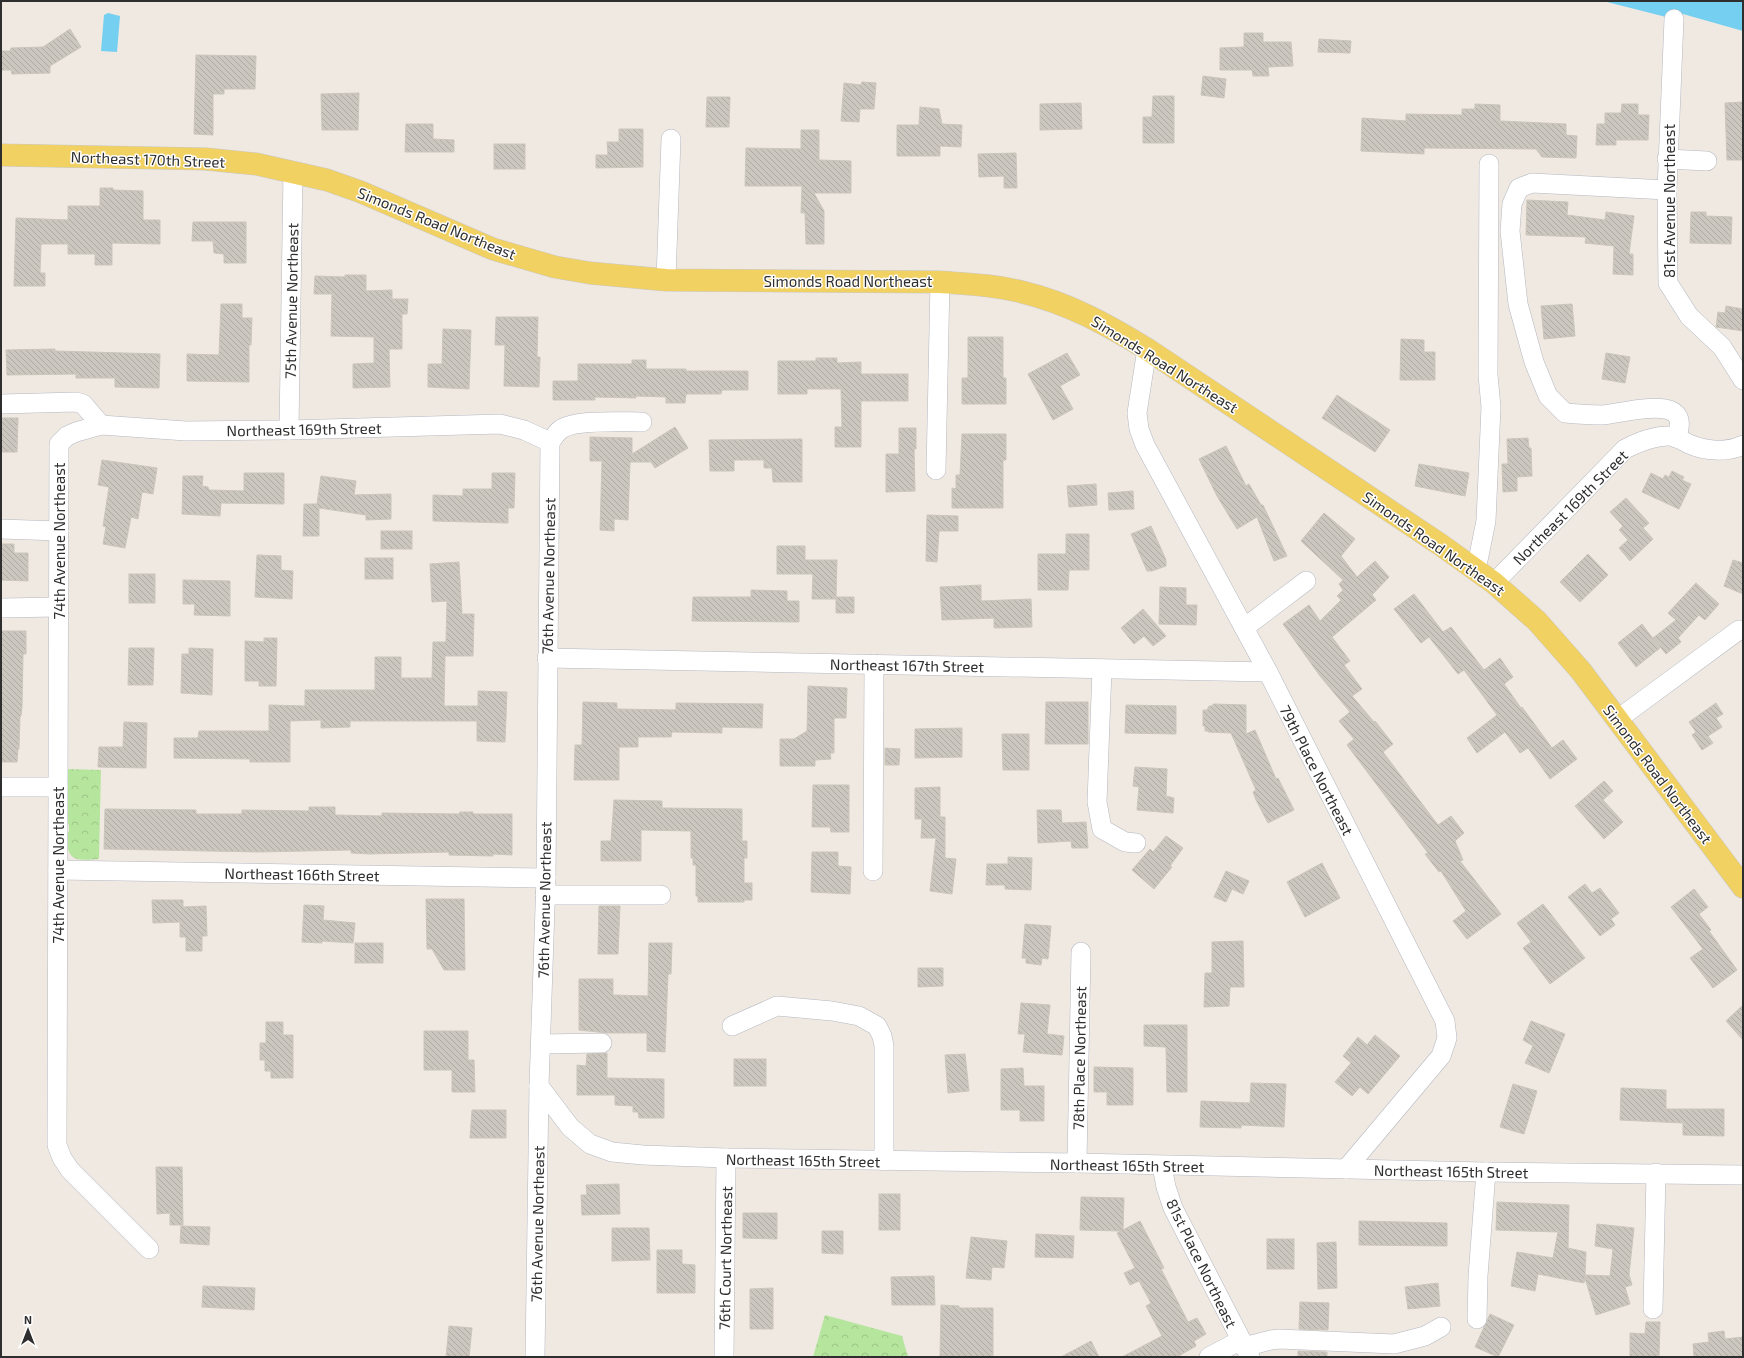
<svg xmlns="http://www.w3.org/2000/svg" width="1744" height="1358" font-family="'Exo 2',sans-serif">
<defs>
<pattern id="forest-crowns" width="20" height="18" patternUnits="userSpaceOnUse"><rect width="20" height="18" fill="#b6e59e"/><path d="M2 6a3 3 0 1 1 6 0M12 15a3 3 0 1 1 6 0" fill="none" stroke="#9dc588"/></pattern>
<pattern id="building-back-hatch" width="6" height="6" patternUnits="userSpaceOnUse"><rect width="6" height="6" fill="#cbc7bf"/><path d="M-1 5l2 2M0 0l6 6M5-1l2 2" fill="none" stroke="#afaba4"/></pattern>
</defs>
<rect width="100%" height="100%" fill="#efe9e1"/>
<!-- forest -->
<g fill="url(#forest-crowns)">
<path d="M 68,769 L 101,770 L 99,859 C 75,861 66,861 67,834 L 69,831 L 69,825 L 66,822 Z"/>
<polygon points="825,1315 902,1336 908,1357 813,1357"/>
</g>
<!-- water -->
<g fill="#75cff0">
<polygon points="1603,1 1743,1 1743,31 1683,14 1682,19 1674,19"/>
<polygon points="108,13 120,16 117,52 101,51 104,15"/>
</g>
<!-- building -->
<g fill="url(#building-back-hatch)" stroke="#cbc5ba">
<polygon points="70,29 81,47 50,66 50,73 12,74 11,70 1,70 1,51 10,51 11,48 43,47"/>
<polygon points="1244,33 1263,33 1263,42 1291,42 1293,66 1268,67 1269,76 1253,76 1252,70 1220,70 1220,48 1244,47"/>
<polygon points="1319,39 1351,41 1350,53 1318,52"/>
<polygon points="196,55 256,56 255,89 224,89 224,94 213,94 213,135 194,134"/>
<polygon points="1203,76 1226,79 1224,98 1201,95"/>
<polygon points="862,82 876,83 874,109 860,109 859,122 841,121 844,83 861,85"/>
<polygon points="359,93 358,130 322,130 321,94"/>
<polygon points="1153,96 1174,96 1174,143 1143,143 1143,117 1152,117"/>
<polygon points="707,97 730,97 729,127 706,127"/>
<polygon points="1743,102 1743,160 1727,160 1725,103"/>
<polygon points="1081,103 1082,129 1040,130 1040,104"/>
<polygon points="1475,104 1500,105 1500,121 1566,124 1566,135 1577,136 1576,158 1542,157 1536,149 1424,148 1424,154 1361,151 1362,118 1406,121 1406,114 1462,115 1462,109 1475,109"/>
<polygon points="1622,104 1638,104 1638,115 1649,115 1648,140 1616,140 1616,145 1596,145 1597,124 1605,124 1605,113 1621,113"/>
<polygon points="920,107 939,109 942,124 962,125 961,147 940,146 940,156 897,156 897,125 919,125"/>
<polygon points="406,124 433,124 433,139 454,140 454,152 405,152"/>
<polygon points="619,129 643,129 643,167 596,168 596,155 608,155 607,142 619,142"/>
<polygon points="801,130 819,130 819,160 851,161 851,193 814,193 824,211 824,244 806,244 805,213 801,213 802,186 745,186 746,148 801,149"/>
<rect x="494" y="144" width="31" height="25"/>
<polygon points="1016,153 1017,188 1004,188 1004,176 979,177 978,154"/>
<polygon points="100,188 113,188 113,190 143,191 143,220 160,220 160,244 112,243 112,265 95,265 95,254 68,254 68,244 41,244 40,273 45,273 45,286 14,286 16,218 68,220 68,206 100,206"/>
<polygon points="1527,200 1568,202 1567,215 1605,220 1606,212 1634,216 1629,254 1633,254 1633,275 1613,274 1614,246 1585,243 1586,237 1526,235"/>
<polygon points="1691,212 1706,212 1706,216 1732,217 1731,244 1690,243"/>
<polygon points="193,222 246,222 246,263 224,263 224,254 214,253 213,241 192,241"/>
<polygon points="345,275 366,275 366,291 392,290 392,299 408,299 407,314 402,314 402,349 389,349 390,387 353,388 353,364 374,363 374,337 331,336 332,294 314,294 315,276 345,277"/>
<polygon points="221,304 242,304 242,318 252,318 251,345 249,345 249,382 187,381 187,354 219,355"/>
<polygon points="1572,304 1575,336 1544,339 1541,306"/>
<polygon points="1726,306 1743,309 1743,331 1716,327 1718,312 1725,313"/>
<polygon points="496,317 538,317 537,357 540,357 539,387 504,386 505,345 495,345"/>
<polygon points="443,329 471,330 469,389 428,387 428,364 442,364"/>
<polygon points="968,337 1003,337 1003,378 1006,378 1006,404 962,404 962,378 968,378"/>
<polygon points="1401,339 1424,340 1424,352 1435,352 1435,380 1400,380"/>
<polygon points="55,349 55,351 160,354 159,388 115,387 115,378 76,378 76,374 7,375 6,350"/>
<polygon points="1067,353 1080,375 1060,386 1073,409 1053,420 1028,374"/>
<polygon points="1606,353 1630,357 1625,383 1602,379"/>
<polygon points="816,358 837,358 837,363 861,362 861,374 908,374 908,401 861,401 861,447 835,447 835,427 842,427 841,389 807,389 807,394 778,394 778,361 816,361"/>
<polygon points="632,360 646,360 646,369 686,369 686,371 748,371 748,390 722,390 721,394 686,394 685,403 666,403 666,397 636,396 636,398 595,397 595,400 553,400 553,381 578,381 578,364 632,364"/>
<polygon points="1337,395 1390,430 1375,452 1322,418"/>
<polygon points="1,418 18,418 17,452 1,452"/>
<polygon points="675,427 688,448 655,468 651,462 630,462 628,520 614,519 614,531 600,530 602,461 590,461 590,437 632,438 632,454"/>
<polygon points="899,428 916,428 916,449 914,449 915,491 886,492 886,454 899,454"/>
<polygon points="962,434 1006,434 1006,460 1003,460 1003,508 952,508 952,488 956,489 956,475 960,475"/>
<polygon points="1528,438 1529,448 1531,448 1532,476 1517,477 1517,491 1503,492 1502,464 1508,464 1507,439"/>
<polygon points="802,439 802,482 773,482 772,468 764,468 764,460 734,460 734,471 710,471 709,440"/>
<polygon points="1226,446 1246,486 1249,484 1261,505 1263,505 1287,556 1274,561 1257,517 1237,529 1217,496 1199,459"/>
<polygon points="102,460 157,468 153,494 142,492 138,519 131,517 125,548 103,544 106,527 103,526 109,487 98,485"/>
<polygon points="1419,464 1469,473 1465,496 1415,486"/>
<polygon points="1672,471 1684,477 1682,480 1691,484 1679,509 1642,492 1651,473 1663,479 1665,475 1669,477"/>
<polygon points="244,473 284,473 284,504 221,503 220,516 182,514 183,476 203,476 202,486 208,487 209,490 244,491"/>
<polygon points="492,473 515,473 514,508 508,508 508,523 433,521 433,495 463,496 463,489 492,489"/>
<polygon points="321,476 356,481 354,495 391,494 391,519 366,520 366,515 319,508 319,536 303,536 304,504 317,504"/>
<polygon points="1096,484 1097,505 1069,507 1067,486"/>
<polygon points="1133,491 1134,509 1109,510 1108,493"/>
<polygon points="1626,498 1649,523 1643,528 1653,539 1630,561 1619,548 1628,540 1619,530 1623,526 1610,512"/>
<polygon points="1324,513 1355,539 1341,556 1357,577 1375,561 1389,577 1372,595 1376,600 1332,637 1350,661 1344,665 1362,689 1352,696 1374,722 1375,721 1393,744 1383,752 1438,825 1451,816 1464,833 1455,841 1463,860 1460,861 1501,914 1467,939 1453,921 1466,911 1441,871 1439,872 1425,854 1428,853 1347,745 1354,739 1339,721 1350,712 1320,676 1283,624 1309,605 1320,621 1341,600 1337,596 1343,590 1339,584 1343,580 1301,541"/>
<polygon points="927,515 958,516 958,531 939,531 937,562 926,561"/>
<polygon points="1151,526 1166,560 1166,566 1152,571 1147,571 1131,534"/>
<rect x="381" y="531" width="31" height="18"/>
<polygon points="1066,534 1089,534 1089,570 1069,570 1068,590 1038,590 1038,554 1066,554"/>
<polygon points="1,544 14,544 14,553 28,553 28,581 1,580"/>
<polygon points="777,546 805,546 805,560 837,560 836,597 854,597 854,613 836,613 836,599 812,599 813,574 777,574"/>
<polygon points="1588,554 1608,575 1580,602 1560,582"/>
<polygon points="257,555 281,556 281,570 293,571 292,599 255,597"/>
<rect x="365" y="558" width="28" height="21"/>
<polygon points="1733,560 1743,563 1743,594 1724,586"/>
<polygon points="459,562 462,614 474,614 473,656 445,656 444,706 478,706 478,691 507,692 505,742 477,741 477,721 350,721 350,727 321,728 321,720 290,721 290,762 250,762 250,759 174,758 174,738 198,738 199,731 269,731 269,705 305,706 305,690 375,690 375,657 401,657 401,678 432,678 433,642 446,642 447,601 432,602 430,564"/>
<rect x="129" y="574" width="26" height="29"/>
<polygon points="183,580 230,581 230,616 194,615 195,604 183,604"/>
<polygon points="1696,583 1719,604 1705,620 1699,615 1678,638 1681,642 1666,654 1653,638 1676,620 1668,613"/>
<polygon points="981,585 981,601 1031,599 1032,627 994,628 994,618 942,620 940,587"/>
<polygon points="1160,587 1186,588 1186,605 1197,605 1196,625 1159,624"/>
<polygon points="751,590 787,591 787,601 799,601 799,622 692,621 693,597 751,597"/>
<polygon points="1414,594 1443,632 1451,627 1484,670 1500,658 1513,677 1504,684 1521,708 1522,707 1552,748 1563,740 1577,759 1550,779 1528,748 1520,753 1505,732 1477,753 1467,738 1497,715 1464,670 1458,674 1429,637 1421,643 1394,609"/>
<polygon points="1143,609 1166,636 1153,646 1144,636 1134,644 1121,628"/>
<polygon points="1642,624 1660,648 1636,667 1618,643"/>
<polygon points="1,631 26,631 26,654 23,654 22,707 21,716 20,716 19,749 18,749 17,762 1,762"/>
<polygon points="264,638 277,638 276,686 259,686 259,681 245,681 245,641 264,642"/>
<polygon points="129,648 154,648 153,685 128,685"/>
<polygon points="189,648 213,649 212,695 181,693 182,654 189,654"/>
<polygon points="808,686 847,688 846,718 834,718 834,753 830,753 831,759 815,760 815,766 780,766 780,739 794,739 807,731"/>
<polygon points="583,702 617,703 617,709 676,710 676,703 763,704 762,728 722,727 722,733 672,732 671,737 638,737 638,747 619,747 619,780 574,780 575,745 582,745"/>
<polygon points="1046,702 1088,702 1088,744 1045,744"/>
<polygon points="1716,703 1723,714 1716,718 1722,727 1708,736 1713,743 1702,750 1692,735 1696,732 1689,722"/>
<polygon points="1213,704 1246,705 1246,734 1255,730 1276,779 1278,778 1294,810 1268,823 1256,800 1253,792 1256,790 1231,733 1208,732 1208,731 1205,731 1205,726 1203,726 1203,710 1207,710 1209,706 1213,706"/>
<polygon points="1126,705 1176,706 1176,734 1125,733"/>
<polygon points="124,722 147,723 146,768 98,767 99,747 123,747"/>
<polygon points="962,728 962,757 915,758 915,729"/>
<polygon points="1002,734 1029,734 1029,770 1003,770"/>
<polygon points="885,748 900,749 899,765 885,765"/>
<polygon points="1135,767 1167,769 1166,796 1174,798 1173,813 1137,810 1139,787 1133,786"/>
<polygon points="1604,781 1613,791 1603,800 1623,822 1604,839 1575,806"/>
<polygon points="813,785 849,785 849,832 831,832 830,827 812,827"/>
<polygon points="940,787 940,817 945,817 945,858 956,859 952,894 930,891 936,838 921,838 922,819 915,819 915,788"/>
<polygon points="614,800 662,801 662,808 742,809 742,841 747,841 747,858 744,858 744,883 752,883 752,900 744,900 744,902 698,902 698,896 696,896 696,865 693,865 693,858 691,858 691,831 641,830 641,861 601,861 601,841 611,841"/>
<polygon points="309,807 335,807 335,815 382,816 382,813 459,814 460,812 473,812 473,814 512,814 512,855 493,854 493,856 449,855 449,852 370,854 351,853 351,850 259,852 104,849 105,809 196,810 196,814 242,814 242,810 309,811"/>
<polygon points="1037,810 1061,810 1062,823 1086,822 1088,848 1072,848 1071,841 1038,843"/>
<polygon points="1166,836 1183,848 1170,866 1172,867 1154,889 1132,870 1150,849 1153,852"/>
<polygon points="812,852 838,852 838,866 851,867 850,894 811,892"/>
<polygon points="1008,857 1032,858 1031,890 1005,889 1005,885 986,885 987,864 1008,864"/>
<polygon points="1322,863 1340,898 1305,917 1287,882"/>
<polygon points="1226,871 1249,881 1243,894 1232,889 1226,902 1214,897"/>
<polygon points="1585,884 1592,893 1600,888 1619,913 1611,919 1615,925 1600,936 1568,897"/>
<polygon points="1694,889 1708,907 1699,914 1711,930 1709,931 1737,970 1713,988 1690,958 1703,949 1671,907"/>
<polygon points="426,899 464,899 465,970 444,970 432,949 427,949"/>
<polygon points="152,900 183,900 183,907 206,906 207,936 202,936 202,951 186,951 186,937 180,937 180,922 153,923"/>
<polygon points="1543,904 1585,958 1550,984 1523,948 1531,942 1517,923"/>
<polygon points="304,905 324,906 323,920 355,923 353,943 322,941 322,943 302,942"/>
<polygon points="599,906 620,906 618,954 598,954"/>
<polygon points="1025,924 1051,926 1048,959 1042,958 1041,965 1026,963 1026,958 1022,958"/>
<polygon points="1243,941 1244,987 1230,987 1229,1006 1204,1007 1205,973 1212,973 1212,942"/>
<rect x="355" y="943" width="28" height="20"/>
<polygon points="649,943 672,943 671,974 668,974 665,1052 647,1051 647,1033 607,1033 579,1030 579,979 613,979 613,995 648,996"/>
<polygon points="918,968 943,968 943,986 918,987"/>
<polygon points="1021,1003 1050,1005 1047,1034 1064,1036 1062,1055 1023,1052 1025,1034 1018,1034"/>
<polygon points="1743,1005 1743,1040 1726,1021"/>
<polygon points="1531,1021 1565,1034 1549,1073 1525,1063 1533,1046 1523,1040"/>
<polygon points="266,1022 283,1022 283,1035 293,1035 293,1078 271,1078 271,1071 265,1071 265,1060 260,1060 260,1043 266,1043"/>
<polygon points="1144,1025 1187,1025 1187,1092 1167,1092 1166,1047 1144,1046"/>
<polygon points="424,1031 468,1031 468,1060 474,1060 475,1092 452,1092 452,1070 424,1070"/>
<polygon points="1375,1035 1400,1056 1368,1094 1360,1087 1352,1096 1335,1082 1351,1063 1343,1056 1358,1037 1367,1045"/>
<polygon points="607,1053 607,1078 664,1079 664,1118 639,1118 638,1112 633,1112 633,1106 615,1105 615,1095 577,1095 577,1065 586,1066 587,1054"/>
<polygon points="965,1054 969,1091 948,1093 945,1055"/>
<rect x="734" y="1059" width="32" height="27"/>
<polygon points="1094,1067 1133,1068 1133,1105 1107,1105 1107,1092 1094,1092"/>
<polygon points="1023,1068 1024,1086 1044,1086 1044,1121 1020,1121 1020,1110 1001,1110 1001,1069"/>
<polygon points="1251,1083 1286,1084 1284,1127 1241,1125 1241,1128 1200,1127 1201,1101 1250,1103"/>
<polygon points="1513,1084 1537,1091 1524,1134 1500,1127"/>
<polygon points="1621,1088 1666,1090 1666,1109 1724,1109 1724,1136 1683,1135 1683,1123 1620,1120"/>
<polygon points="472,1110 506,1110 506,1138 470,1138"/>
<polygon points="156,1167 182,1167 183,1225 170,1225 170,1213 157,1214"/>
<polygon points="619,1184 620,1214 582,1215 581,1195 587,1195 586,1185"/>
<rect x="879" y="1194" width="21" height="36"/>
<polygon points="1081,1197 1124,1198 1123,1230 1140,1221 1164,1268 1161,1269 1188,1322 1197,1318 1206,1334 1194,1341 1196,1346 1177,1357 1122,1357 1162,1336 1146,1306 1151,1303 1139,1281 1130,1285 1124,1273 1135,1268 1117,1233 1121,1231 1080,1230"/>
<polygon points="1497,1202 1569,1205 1568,1248 1586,1252 1585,1275 1610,1276 1613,1249 1595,1246 1597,1224 1634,1228 1629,1275 1632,1285 1625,1287 1630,1304 1596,1315 1585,1278 1584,1283 1538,1274 1535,1291 1511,1286 1517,1252 1553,1258 1558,1232 1496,1230"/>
<polygon points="743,1213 777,1213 777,1239 743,1238"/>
<polygon points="1359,1221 1447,1223 1447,1246 1359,1245"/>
<polygon points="181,1226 210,1227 209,1245 180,1243"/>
<polygon points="612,1228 649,1228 650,1260 612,1261"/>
<polygon points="822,1231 843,1231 843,1254 822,1253"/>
<polygon points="1036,1234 1074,1236 1073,1258 1035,1257"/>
<polygon points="971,1237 1007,1241 1004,1268 992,1267 991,1280 966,1278"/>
<rect x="1267" y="1239" width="27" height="30"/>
<polygon points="1336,1242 1337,1288 1318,1289 1317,1243"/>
<polygon points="657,1250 682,1250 682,1264 695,1265 695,1293 657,1293"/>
<polygon points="934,1276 935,1305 892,1305 891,1277"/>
<polygon points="1438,1283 1440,1306 1408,1309 1405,1287"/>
<polygon points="203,1286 255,1288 254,1310 202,1307"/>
<polygon points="773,1288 773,1329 750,1329 750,1289"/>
<polygon points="1300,1302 1329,1303 1328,1330 1299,1329"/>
<polygon points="941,1305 959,1306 959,1308 993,1308 993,1357 940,1356"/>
<polygon points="1490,1314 1514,1325 1498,1357 1475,1347"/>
<polygon points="1646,1322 1660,1322 1659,1357 1630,1357 1630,1333 1645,1334"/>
<polygon points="449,1326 472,1328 469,1357 446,1357"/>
<polygon points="1724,1331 1725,1339 1743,1337 1743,1357 1694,1357 1693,1344 1709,1342 1708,1333"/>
<polygon points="1091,1341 1099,1357 1061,1357"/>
<polygon points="1298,1351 1327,1352 1327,1357 1298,1357"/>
</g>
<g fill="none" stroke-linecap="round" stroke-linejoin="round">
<!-- minor casing -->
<g stroke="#b4b7c1" stroke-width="20">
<g id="minor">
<polyline points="1674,19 1667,190 1668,283 1689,316 1722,347 1743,380"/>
<polyline points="1667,159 1707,161"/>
<path d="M 1667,190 L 1532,183 L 1519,188 L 1512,204 L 1510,231 L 1518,304 L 1534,362 L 1548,396 L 1565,413 C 1577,414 1590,415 1602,415 C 1623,414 1696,390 1676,438"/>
<polyline points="666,280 671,139"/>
<polyline points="1147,349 1137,413 1139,429 1145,445 1268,672 1445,1021 1447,1038 1441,1056 1346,1169"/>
<polyline points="1,404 76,402 83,404 101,425"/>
<polyline points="289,430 293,171"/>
<path d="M 550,442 C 553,439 556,433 560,430 C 573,419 624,422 642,422"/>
<polyline points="936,470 940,282"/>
<polyline points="1,529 59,531"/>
<polyline points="1476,570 1486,521 1491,407 1488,375 1489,164"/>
<path d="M 1494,583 L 1625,449 C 1639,442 1653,436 1669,436 C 1675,436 1683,441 1689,444 C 1705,451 1727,453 1743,445"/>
<polyline points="1,608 58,607"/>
<polyline points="1244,628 1306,581"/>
<polyline points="547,658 1268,672"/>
<polyline points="1102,669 1097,802 1102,829 1125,842 1136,843"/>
<polyline points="1618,719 1739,630"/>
<polyline points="1,787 58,787"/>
<polyline points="58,870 546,878"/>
<polyline points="873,871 874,664"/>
<polyline points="545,895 661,895"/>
<polyline points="732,1026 777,1006 832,1011 859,1016 877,1026 882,1036 884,1046 884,1161"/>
<polyline points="541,1044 602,1043"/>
<polyline points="539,1086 570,1127 590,1144 612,1152 643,1155 726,1158 1077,1163 1486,1172 1743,1175"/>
<polyline points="1077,1163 1081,952"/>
<polyline points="1162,1166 1166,1187 1173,1208 1250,1357"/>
<polyline points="149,1249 70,1170 62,1158 57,1145 59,444 67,436 76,432 101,425 186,431 289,430 500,424 524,430 550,442"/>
<polyline points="1653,1309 1656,1173"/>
<polyline points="1477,1319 1478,1276 1486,1172"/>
<polyline points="1244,1347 1271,1340 1279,1339 1394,1344 1425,1336 1441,1327"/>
<polyline points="535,1357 539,1086 546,878 550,442"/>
<polyline points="724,1357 726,1158"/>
<polyline points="1209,1357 1241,1340"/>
</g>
</g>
<!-- major casing -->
<g stroke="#c9c9c9" stroke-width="23">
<path id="major" d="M 1,155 L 206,159 L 256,164 L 327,180 L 361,192 L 493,249 L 555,267 L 590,273 L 666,280 L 940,282 C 967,284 995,285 1022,292 C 1068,303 1108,325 1147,349 L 1441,545 L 1494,583 L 1537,621 L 1581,671 L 1743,887"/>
</g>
<!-- minor -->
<use href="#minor" stroke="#fff" stroke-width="19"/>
<!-- major -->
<use href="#major" stroke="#f2d163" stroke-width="22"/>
</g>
<g text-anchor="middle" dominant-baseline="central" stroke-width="3" stroke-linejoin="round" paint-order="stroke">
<!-- street labels -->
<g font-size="15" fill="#2e2e2e" stroke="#fff">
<text transform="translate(148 159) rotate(2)">Northeast 170th Street</text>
<text transform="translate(1669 201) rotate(-90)">81st Avenue Northeast</text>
<text transform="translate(437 223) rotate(22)">Simonds Road Northeast</text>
<text x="848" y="281">Simonds Road Northeast</text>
<text transform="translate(291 301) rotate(-89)">75th Avenue Northeast</text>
<text transform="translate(1165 364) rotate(32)">Simonds Road Northeast</text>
<text transform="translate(304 429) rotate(-1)">Northeast 169th Street</text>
<text transform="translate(1570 507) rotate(-45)">Northeast 169th Street</text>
<text transform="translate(59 541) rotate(-90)">74th Avenue Northeast</text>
<text transform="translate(1434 543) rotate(35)">Simonds Road Northeast</text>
<text transform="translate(548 576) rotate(-89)">76th Avenue Northeast</text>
<text transform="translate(907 665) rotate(1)">Northeast 167th Street</text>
<text transform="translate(1317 770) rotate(63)">79th Place Northeast</text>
<text transform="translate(1658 774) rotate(53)">Simonds Road Northeast</text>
<text transform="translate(58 865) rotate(-90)">74th Avenue Northeast</text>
<text transform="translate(302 874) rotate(1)">Northeast 166th Street</text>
<text transform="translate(544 900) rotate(-89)">76th Avenue Northeast</text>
<text transform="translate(1079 1058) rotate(-89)">78th Place Northeast</text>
<text transform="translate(803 1160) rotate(1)">Northeast 165th Street</text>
<text transform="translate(1127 1165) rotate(1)">Northeast 165th Street</text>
<text transform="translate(1451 1171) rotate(1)">Northeast 165th Street</text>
<text transform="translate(537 1224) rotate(-89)">76th Avenue Northeast</text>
<text transform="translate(725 1258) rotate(-89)">76th Court Northeast</text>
<text transform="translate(1202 1263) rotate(64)">81st Place Northeast</text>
</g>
</g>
<!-- border -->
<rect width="1744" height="1358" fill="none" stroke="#2e2e2e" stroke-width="4"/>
<!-- north arrow -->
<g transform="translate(28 1330)" stroke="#ffffff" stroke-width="3" paint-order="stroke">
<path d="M0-3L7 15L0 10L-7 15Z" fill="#2e2e2e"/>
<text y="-6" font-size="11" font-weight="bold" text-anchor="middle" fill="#2e2e2e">N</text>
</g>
</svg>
